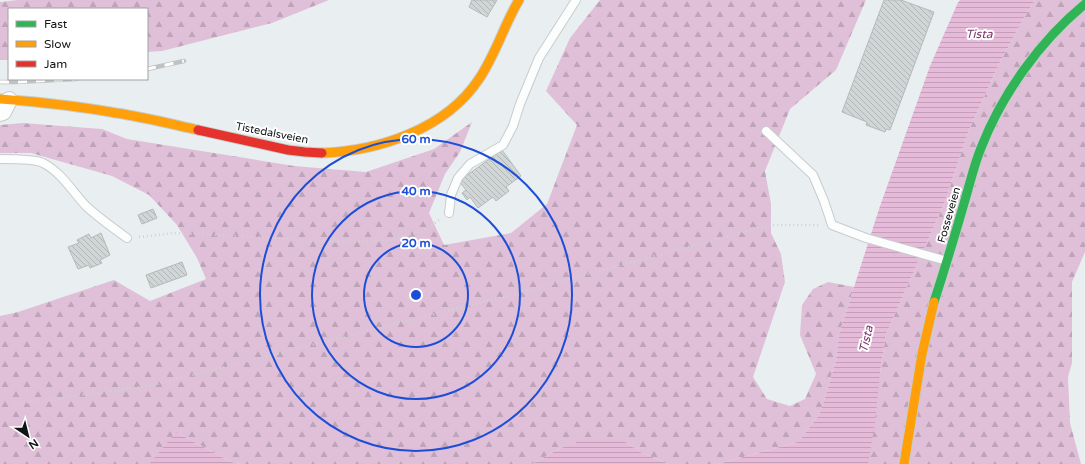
<svg xmlns="http://www.w3.org/2000/svg" width="1085" height="464" font-family="'Varela Round',sans-serif">
<defs>
<pattern id="forest-firs" width="22" height="20" patternUnits="userSpaceOnUse"><rect width="22" height="20" fill="#e0c0d8"/><path d="M5 1l3.5 6h-7zM16 11l3.5 6h-7z" fill="#bfa4b9"/></pattern>
<pattern id="water-rules" width="6" height="5" patternUnits="userSpaceOnUse"><rect width="6" height="5" fill="#e6bad9"/><path d="M0 2.5h6" fill="none" stroke="#c49fba"/></pattern>
<pattern id="building-back-hatch" width="6" height="6" patternUnits="userSpaceOnUse"><rect width="6" height="6" fill="#d0d5d6"/><path d="M-1 5l2 2M0 0l6 6M5-1l2 2" fill="none" stroke="#b2b6b7"/></pattern>
</defs>
<rect width="100%" height="100%" fill="#e9eff0"/>
<!-- forest -->
<g fill="url(#forest-firs)">
<polygon points="18,0 329,0 272,23 162,51 147,52 147,9 9,9 9,60 0,60 0,2"/>
<polygon points="600,0 866,0 836,70 790,109 765,171 771,204 771,233 781,254 785,282 753,377 767,399 790,406 805,399 816,374 800,335 802,305 813,289 828,282 854,287 839,334 836,360 824,401 819,415 798,442 718,464 668,464 642,453 621,439 559,449 532,464 240,464 231,462 176,432 150,464 0,464 0,316 18,312 114,280 150,301 206,279 197,258 177,225 149,195 112,176 31,153 0,153 0,125 22,123 102,129 127,139 294,166 366,172 434,149 472,122 460,152 445,174 429,213 444,245 511,233 547,204 577,125 546,91 570,38"/>
<polygon points="1035,0 1085,0 1085,252 1072,282 1072,363 1068,377 1070,423 1081,464 859,464 880,372 886,334 944,204 969,130 999,64 1021,23"/>
</g>
<!-- water -->
<g fill="url(#water-rules)">
<polygon points="960,0 1035,0 1021,23 999,64 969,130 944,204 886,334 880,372 875,424 868,464 718,464 798,442 819,415 824,401 836,360 839,334 879,209 930,66 956,7 957,4"/>
<polygon points="176,432 231,462 240,464 146,464 150,463"/>
<polygon points="586,439 621,439 642,453 668,464 532,464 559,449"/>
</g>
<!-- building -->
<g fill="url(#building-back-hatch)" stroke="#b4b9ba">
<polygon points="472,0 497,0 487,17 469,7"/>
<polygon points="884,0 901,0 934,12 890,130 886,129 885,132 866,125 867,122 842,112"/>
<polygon points="502,150 521,176 506,187 509,191 496,201 493,197 478,208 470,197 467,200 462,193 466,190 459,181"/>
<polygon points="153,209 157,218 142,224 138,215"/>
<polygon points="101,233 110,255 100,260 102,263 90,268 89,265 78,269 68,247 79,243 77,240 89,234 91,238"/>
<polygon points="182,262 187,275 151,288 146,275"/>
</g>
<g fill="none" stroke-linecap="round" stroke-linejoin="round">
<!-- lane casing -->
<g stroke="#c7cccd" stroke-width="10">
<g id="lane">
<polyline points="766,131 813,175 824,201 832,225 866,238 947,261"/>
<path d="M 0,159 C 8,159 36,159 43,163 C 61,172 72,191 86,206 C 99,218 113,228 127,238"/>
<polyline points="449,213 451,195 458,178 470,164 503,145 513,126 520,104 539,58 576,0"/>
</g>
</g>
<!-- street casing -->
<g stroke="#c7cccd" stroke-width="18">
<polyline id="street" points="0,113 3,112 9,100"/>
</g>
<!-- fast casing -->
<g stroke="#c7cccd" stroke-width="11">
<path id="fast" d="M 934,302 C 945,268 955,235 965,200 C 970,183 974,165 981,148 C 1002,94 1040,41 1085,4"/>
</g>
<!-- slow casing -->
<g stroke="#c7cccd" stroke-width="11">
<g id="slow">
<path d="M 0,99 C 39,102 78,106 116,113 C 144,117 171,124 198,130"/>
<path d="M 322,153 C 379,151 446,129 479,79 C 496,54 504,25 519,0"/>
<polyline points="904,464 922,354 934,302"/>
</g>
</g>
<!-- jam casing -->
<g stroke="#c7cccd" stroke-width="11">
<polyline id="jam" points="198,130 288,150 305,152 322,153"/>
</g>
<!-- path -->
<g stroke="#d0d2d2" stroke-width="2.5" stroke-dasharray="1 3" stroke-linecap="butt">
<polyline points="139,237 174,233 258,237 341,242 390,240 423,231 439,220"/>
<polyline points="15,404 149,386 514,294 769,225 820,225"/>
</g>
<!-- lane -->
<use href="#lane" stroke="#fcfdfd" stroke-width="8"/>
<!-- street -->
<use href="#street" stroke="#fcfdfd" stroke-width="16"/>
<!-- fast -->
<use href="#fast" stroke="#30b455" stroke-width="9"/>
<!-- slow -->
<use href="#slow" stroke="#ff9f0a" stroke-width="9"/>
<!-- jam -->
<use href="#jam" stroke="#e5322d" stroke-width="9"/>
<!-- rail casing -->
<g stroke="#c0c2c2" stroke-width="4.5">
<g id="rail">
<polyline points="147,69 184,61"/>
<polyline points="0,82 16,82 76,79"/>
</g>
</g>
<!-- rail -->
<use href="#rail" stroke="#fff" stroke-width="3" stroke-dasharray="9" stroke-linecap="butt"/>
</g>
<!-- distance rings -->
<g fill="none" stroke="#1d4ed8" stroke-width="2">
<circle cx="416" cy="295" r="52"/>
<circle cx="416" cy="295" r="104"/>
<circle cx="416" cy="295" r="156"/>
</g>
<g text-anchor="middle" dominant-baseline="central" stroke-width="4" stroke-linejoin="round" paint-order="stroke">
<!-- street labels -->
<g font-size="11" fill="#111516" stroke="#fff">
<text transform="translate(272 133) rotate(11)">Tistedalsveien</text>
<text transform="translate(949 215) rotate(-74)">Fosseveien</text>
</g>
<!-- water labels -->
<g font-size="12" font-style="italic" fill="#7d336a" stroke="#fff">
<text x="979" y="34">Tista</text>
<text transform="translate(866 339) rotate(-77)">Tista</text>
</g>
</g>
<circle cx="416" cy="295" r="6" fill="#1d4ed8" stroke="#fff" stroke-width="2"/>
<g font-size="12" text-anchor="middle" font-weight="bold" fill="#1d4ed8" stroke="#fff" stroke-width="4" stroke-linejoin="round" paint-order="stroke">
<text x="416" y="143">60 m</text>
<text x="416" y="195">40 m</text>
<text x="416" y="247">20 m</text>
</g>
<!-- legend -->
<rect x="8" y="8" width="140" height="72" fill="#ffffff" stroke="#a0a1a2"/>
<rect x="16" y="21" width="20" height="6" fill="#30b455" stroke="#a0a1a2"/>
<text x="44" y="28" font-size="12" fill="#111516">Fast</text>
<rect x="16" y="41" width="20" height="6" fill="#ff9f0a" stroke="#a0a1a2"/>
<text x="44" y="48" font-size="12" fill="#111516">Slow</text>
<rect x="16" y="61" width="20" height="6" fill="#e5322d" stroke="#a0a1a2"/>
<text x="44" y="68" font-size="12" fill="#111516">Jam</text>
<!-- north arrow -->
<g transform="translate(28 436) rotate(145)" stroke="#ffffff" stroke-width="3" paint-order="stroke">
<path d="M0-3L7 15L0 10L-7 15Z" fill="#111516"/>
<text y="-6" font-size="11" font-weight="bold" text-anchor="middle" fill="#111516">N</text>
</g>
</svg>
